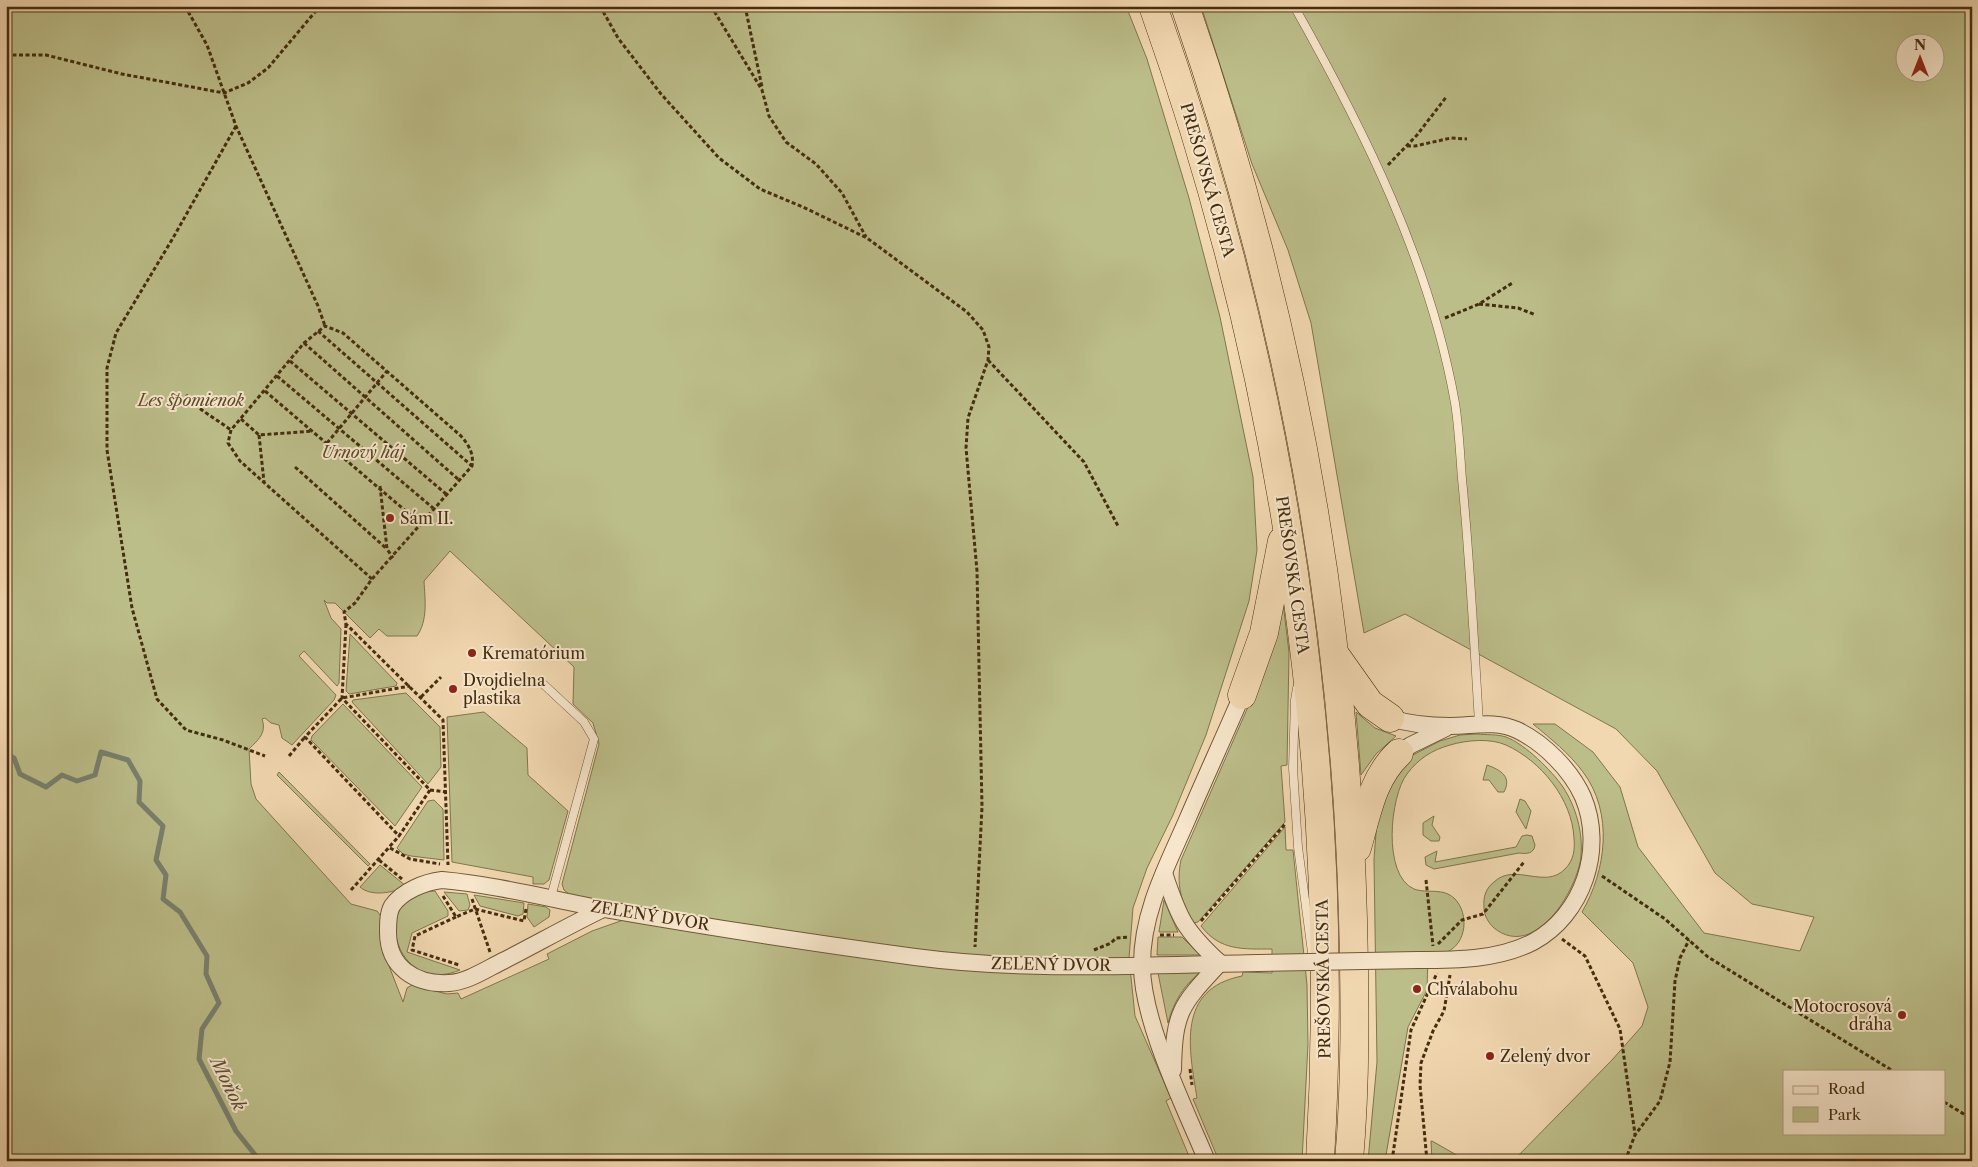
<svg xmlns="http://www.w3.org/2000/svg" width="1978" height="1167" font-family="'Libre Caslon Text',serif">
<rect width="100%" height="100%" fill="#f2d8b1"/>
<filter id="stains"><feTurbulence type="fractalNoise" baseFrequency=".004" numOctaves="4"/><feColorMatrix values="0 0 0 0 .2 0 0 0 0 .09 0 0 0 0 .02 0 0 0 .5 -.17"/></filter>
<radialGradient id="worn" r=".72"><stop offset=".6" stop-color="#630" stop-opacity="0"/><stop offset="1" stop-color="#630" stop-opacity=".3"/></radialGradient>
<!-- green -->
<g fill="#bcbe8a" stroke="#80764c" fill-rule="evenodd">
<path d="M 6,6 L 1126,6 L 1147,59 L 1189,198 L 1220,317 L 1253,477 L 1257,550 L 1249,601 L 1206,735 L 1173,815 L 1147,868 L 1133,908 L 1129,958 L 1135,1016 L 1171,1098 L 1166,1101 L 1191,1161 L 6,1161 ZM 450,551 L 574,667 L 573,704 L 593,723 L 599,744 L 562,884 L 564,890 L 569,894 L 629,918 L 592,931 L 547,954 L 549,959 L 461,999 L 458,993 L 447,994 L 412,985 L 407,988 L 403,1002 L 384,953 L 383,919 L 377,911 L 351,904 L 256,799 L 251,784 L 249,749 C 258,740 267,733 262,719 L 265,718 L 271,723 L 279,725 L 282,738 L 292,745 L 334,700 L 336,695 L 299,656 L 304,651 L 337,686 L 339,683 L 341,629 L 331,618 L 324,600 L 327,603 L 335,603 L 370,638 L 379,629 L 387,636 L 417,636 C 428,620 425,600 424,581 Z"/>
<path d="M 1201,6 L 1972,6 L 1972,1161 L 1513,1161 L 1612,1060 L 1642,1026 L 1648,1007 L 1633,963 L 1582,912 C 1606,871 1614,813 1583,772 C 1569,753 1551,739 1533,724 L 1555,724 L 1593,752 L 1620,787 L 1638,847 L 1704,933 L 1800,951 L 1814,917 L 1752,904 L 1715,873 L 1657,771 L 1616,729 L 1405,614 L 1364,633 L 1311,323 L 1288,250 L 1252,164 ZM 1906,42 L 1936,42 L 1936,72 L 1906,72 ZM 1784,1071 L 1944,1071 L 1944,1133 L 1784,1133 Z"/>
<path d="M 1283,603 L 1289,652 L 1287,765 L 1281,766 L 1285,822 L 1198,922 L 1193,923 C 1181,902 1176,884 1181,860 L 1251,700 Z"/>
<polygon points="350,634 397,683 396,686 349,694 346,691"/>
<polygon points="406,693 440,727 441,767 428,784 352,702 353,700"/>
<polygon points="343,704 422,787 395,826 311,740 312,736"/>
<polygon points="484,712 527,748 528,775 568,811 549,880 544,884 533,884 533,877 452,862 447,717"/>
<polygon points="1356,712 1375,728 1396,736 1376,754 1361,775"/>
<path d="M 1477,734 C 1486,735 1497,734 1506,737 C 1525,744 1552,771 1563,787 C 1576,807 1583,832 1581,856 C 1578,889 1535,961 1494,928 C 1488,922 1484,916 1484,907 C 1483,897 1486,888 1494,882 C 1515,862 1545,890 1565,869 C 1574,860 1575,849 1574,838 C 1572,799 1541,761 1506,745 C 1490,738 1467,740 1450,745 C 1432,750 1418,759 1407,774 C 1390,796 1382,875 1414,889 C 1428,894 1443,887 1455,899 C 1469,914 1467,943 1447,952 C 1441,954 1434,954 1428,955 L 1427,990 L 1408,1027 L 1385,1161 L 1368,1161 L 1377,1062 L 1374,859 L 1378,807 L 1407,758 L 1440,741 L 1460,735 Z"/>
<path d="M 1487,765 C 1501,770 1512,777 1504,792 L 1498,792 L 1489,780 L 1483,780 Z"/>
<polygon points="279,772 370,864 368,866 277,775"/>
<polygon points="1520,799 1525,801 1531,811 1526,829 1516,812"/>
<polygon points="434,800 443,809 444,860 411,856 403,854 397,848 428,801"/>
<polygon points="1434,816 1432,825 1440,837 1439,841 1431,841 1423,835 1423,823"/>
<path d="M 1285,827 L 1286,850 L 1293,850 L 1307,985 L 1308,1044 L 1302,1161 L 1219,1161 L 1193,1099 L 1197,1098 C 1189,1049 1176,989 1242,976 L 1243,972 L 1272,973 L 1272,949 C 1243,949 1220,951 1201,926 Z"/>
<path d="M 1527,835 L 1532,836 L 1535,845 C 1534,854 1526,854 1519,853 L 1434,869 L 1426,865 L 1425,857 L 1437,851 L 1435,862 L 1516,847 L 1522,836 Z"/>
<path d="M 380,865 L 406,886 C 394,893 371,897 360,887 Z"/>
<path d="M 435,891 L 448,911 L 448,916 L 412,933 L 407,952 L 460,970 C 393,998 368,891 435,891 Z"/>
<polygon points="444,892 467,894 470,905 468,910 459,911"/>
<polygon points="474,895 524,903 523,914 518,916 480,906"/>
<polygon points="1164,900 1178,932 1159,932"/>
<polygon points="528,904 546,907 550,910 549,917 534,927 527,917"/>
<polygon points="1158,937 1182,937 1200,955 1157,955"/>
<path d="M 1200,972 C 1183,987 1174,1001 1168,1023 L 1158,973 Z"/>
<polygon points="1431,1141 1432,1141 1467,1161 1432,1161"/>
</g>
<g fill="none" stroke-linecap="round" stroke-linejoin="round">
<!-- stream -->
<polyline stroke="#79816f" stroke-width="5" points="6,753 14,758 20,774 46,787 62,775 77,781 95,775 101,752 128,760 140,781 139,802 163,826 156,860 166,875 163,899 180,912 207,956 206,974 219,1003 202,1029 199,1059 236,1131 260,1161"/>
<!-- lane casing -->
<g stroke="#705837" stroke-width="9">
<g id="lane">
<path d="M 1294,6 C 1364,130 1430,262 1455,403 C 1459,428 1460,454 1462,479 C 1470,560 1474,642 1479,723"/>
<polyline points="540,681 584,722 594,739 551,897"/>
<polyline points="1297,688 1295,700 1293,768 1298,847 1313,960"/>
</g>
</g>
<!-- street casing -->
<g stroke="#705837" stroke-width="18">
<g id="street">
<path d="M 1390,718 C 1409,724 1430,726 1450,726 C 1473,726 1495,720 1517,730 C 1544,743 1571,770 1583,797 C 1605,849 1583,915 1533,942 C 1498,960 1456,960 1418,960"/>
<polyline points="1399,753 1411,745 1446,728"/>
<path d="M 1164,873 C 1179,918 1184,930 1220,963"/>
<path d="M 603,909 C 570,925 538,943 505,960 C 488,968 468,982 449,983 C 415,985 388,967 388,932 C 388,923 388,913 392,906 C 402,891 425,882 442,880 C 497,885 550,899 604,909 C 707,927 812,943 915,957 C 1028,972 1144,965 1258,963"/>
<path d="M 1173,1070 C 1174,1011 1181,1005 1220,963"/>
<path d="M 1207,1161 C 1185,1108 1141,1020 1142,964 C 1142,912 1167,866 1187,820 C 1205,778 1224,737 1242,695"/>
</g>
</g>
<!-- highway casing -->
<g stroke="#452d0e" stroke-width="29">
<g id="highway">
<path d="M 1153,6 C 1284,375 1343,769 1320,1161"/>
<path d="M 1185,6 C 1287,301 1345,608 1353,919 C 1355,999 1356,1081 1349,1161"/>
<polyline points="1336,656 1370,704 1390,718"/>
<polyline points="1242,695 1264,633 1282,541"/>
<path d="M 1357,848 C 1367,814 1372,778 1399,753"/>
</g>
</g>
<!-- path -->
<g stroke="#452d0e" stroke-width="3" stroke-dasharray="4 2.5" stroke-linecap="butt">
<polyline points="185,6 207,45 236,126 318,306 325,326"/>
<polyline points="600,6 618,38 661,94 719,158 760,189 803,207 867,238 967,312 983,330 989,347 988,360 968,418 966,448 977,571 982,807 975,947"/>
<polyline points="711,6 762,90 769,116 786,142 816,164 842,193 866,237"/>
<polyline points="745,6 762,87"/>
<polyline points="6,55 46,55 122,74 224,93 248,83 268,68 320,6"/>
<polyline points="236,126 173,238 116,333 107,368 107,450 132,608 157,699 186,730 223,740 265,756"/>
<polyline points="1407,146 1415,146 1451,138 1467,139"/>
<polyline points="1388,165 1417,135 1447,96"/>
<polyline points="1479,304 1518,308 1536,315"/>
<polyline points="1445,318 1479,304 1514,282"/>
<polyline points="318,331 472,466"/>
<polyline points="304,343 459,480"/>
<polyline points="988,360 1084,462 1118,526"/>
<polyline points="290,361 446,494"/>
<polyline points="277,376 433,508"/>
<polyline points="265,391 421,524"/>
<path d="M 186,395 C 198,410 215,418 231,430"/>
<polyline points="241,419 259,435 313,431"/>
<polyline points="259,435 264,482"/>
<polyline points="327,443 387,371"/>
<polyline points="295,467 387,549"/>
<polyline points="380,486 387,549 393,558"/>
<path d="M 372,579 L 240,461 L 228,443 L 231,430 L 304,343 L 325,326 L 343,333 L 461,436 C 469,445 474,454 472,466 L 372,579 L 355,603 L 344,612 L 346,624 L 443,720 L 448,865"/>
<polyline points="346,624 342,698 430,790 399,836 305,737 342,698 410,686"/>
<polyline points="421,697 441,677"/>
<polyline points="289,756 305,737"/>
<polyline points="430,790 446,792"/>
<polyline points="390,848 410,859 440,864"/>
<polyline points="379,860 402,879"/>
<polyline points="1602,876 1665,919 1708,957 1893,1071"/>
<polyline points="1426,880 1433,946"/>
<polyline points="351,890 399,836"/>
<polyline points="443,896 456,917 475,909 524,921 526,909"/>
<polyline points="472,899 490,952"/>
<polyline points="456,917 415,936 412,950 459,965"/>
<polyline points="1201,921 1286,823"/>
<polyline points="1160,935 1174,935"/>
<polyline points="1562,939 1585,956 1620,1029 1635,1134"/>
<polyline points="1438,944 1462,920 1483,914 1524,862"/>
<polyline points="1094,950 1111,943 1116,938 1129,937"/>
<polyline points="1190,1069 1192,1085"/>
<polyline points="1944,1102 1972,1119"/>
<polyline points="1392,1161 1411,1030 1437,973"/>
<polyline points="1427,1161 1420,1085 1421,1063 1433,1031 1444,1011 1450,975"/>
<polyline points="1625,1161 1635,1135 1660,1101 1670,1062 1675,981 1680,958 1689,940"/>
</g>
<!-- lane -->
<use href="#lane" stroke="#f7e6cc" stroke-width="8"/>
<!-- street -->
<use href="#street" stroke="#f7e6cc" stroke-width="16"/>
<!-- highway -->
<use href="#highway" stroke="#f2d8b1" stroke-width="28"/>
<!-- street-bridge casing -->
<g stroke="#705837" stroke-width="18" stroke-linecap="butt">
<polyline id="street-bridge" points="1258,963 1418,960"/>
</g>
<!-- street-bridge -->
<use href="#street-bridge" stroke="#f7e6cc" stroke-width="16"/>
</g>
<!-- markers -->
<g fill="#8f2418" stroke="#f7e6cc" stroke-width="2">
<circle cx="390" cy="518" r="5"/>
<circle cx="472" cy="653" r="5"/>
<circle cx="453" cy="689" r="5"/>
<circle cx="1417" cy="989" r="5"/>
<circle cx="1902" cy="1015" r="5"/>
<circle cx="1490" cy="1056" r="5"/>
</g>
<g text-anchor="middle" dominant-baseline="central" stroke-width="4" stroke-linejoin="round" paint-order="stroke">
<!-- street labels -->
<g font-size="16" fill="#452d0e" stroke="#f7e6cc">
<text transform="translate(1208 180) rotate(74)">PREŠOVSKÁ CESTA</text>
<text transform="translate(1293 575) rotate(82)">PREŠOVSKÁ CESTA</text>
<text transform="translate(650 915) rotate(9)">ZELENÝ DVOR</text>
<text transform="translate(1051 964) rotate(1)">ZELENÝ DVOR</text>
<text transform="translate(1323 979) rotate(-91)">PREŠOVSKÁ CESTA</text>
</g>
<!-- park labels -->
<g font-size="16" font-style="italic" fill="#5d4a27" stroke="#f7e6cc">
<text x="191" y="400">Les spomienok</text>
<text x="363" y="452">Urnový háj</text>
</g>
<!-- poi labels -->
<g font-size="16" fill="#452d0e" stroke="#f7e6cc" text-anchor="start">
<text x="400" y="518">Sám II.</text>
<text x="482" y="653">Krematórium</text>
<text x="463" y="680">Dvojdielna<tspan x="463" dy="18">plastika</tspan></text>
<text x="1427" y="989">Chválabohu</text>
<text x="1892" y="1006" text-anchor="end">Motocrosová<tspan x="1892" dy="18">dráha</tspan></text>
<text x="1500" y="1056">Zelený dvor</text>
</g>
<!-- water labels -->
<g font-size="18" font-style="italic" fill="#5a5036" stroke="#f7e6cc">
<text transform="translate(228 1084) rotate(64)">Moňok</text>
</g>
</g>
<!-- margin -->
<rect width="1978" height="1167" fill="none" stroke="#f2d8b1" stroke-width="25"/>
<rect x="8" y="8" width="1963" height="1152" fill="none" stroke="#452d0e" stroke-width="2.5"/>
<rect x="12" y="12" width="1953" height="1142" fill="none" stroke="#452d0e"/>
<!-- legend -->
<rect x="1783" y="1070" width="162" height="65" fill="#f7e6cc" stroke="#b09c80"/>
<rect x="1793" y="1086" width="25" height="8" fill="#f7e6cc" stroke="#b09c80"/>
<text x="1828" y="1094" font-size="15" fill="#452d0e">Road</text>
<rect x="1793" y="1107" width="25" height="15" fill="#bcbe8a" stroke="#b09c80"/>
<text x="1828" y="1120" font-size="15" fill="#452d0e">Park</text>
<!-- north arrow -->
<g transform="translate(1920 58)"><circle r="24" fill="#f7e6cc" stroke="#b09c80"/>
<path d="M0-4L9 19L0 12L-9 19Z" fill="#8f2418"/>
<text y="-8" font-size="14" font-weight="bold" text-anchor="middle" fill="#452d0e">N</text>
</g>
<rect width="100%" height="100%" filter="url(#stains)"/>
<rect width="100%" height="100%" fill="url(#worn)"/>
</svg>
